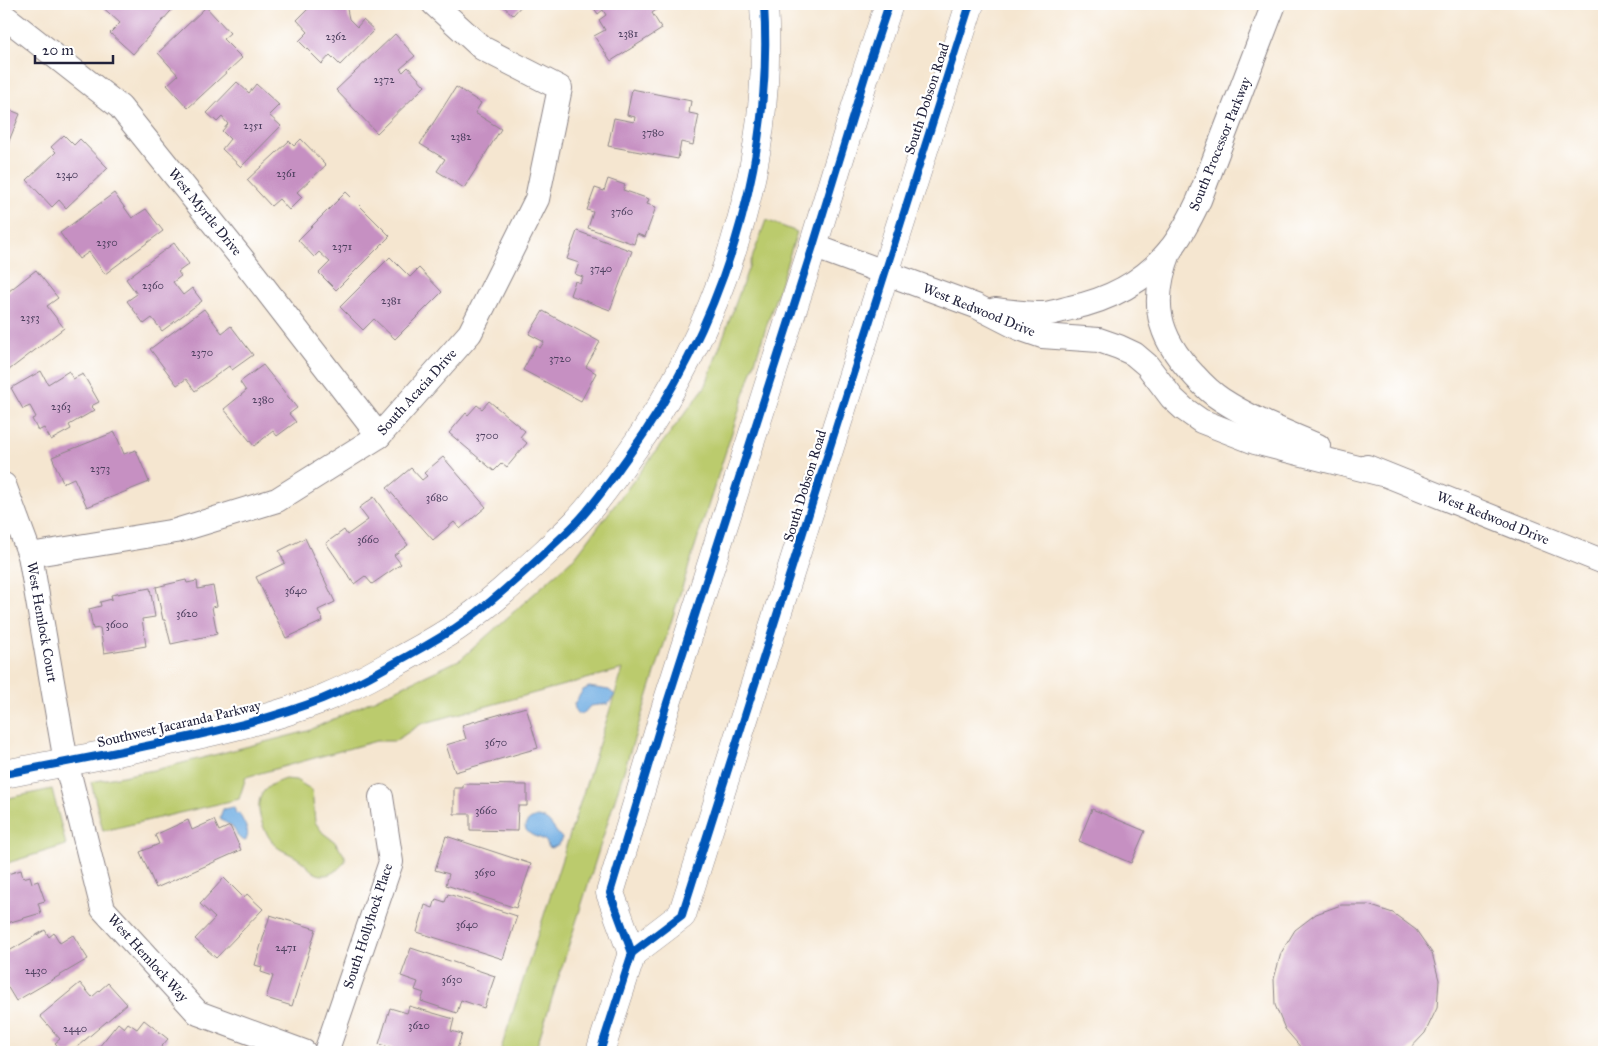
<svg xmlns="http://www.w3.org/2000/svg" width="1608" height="1056" font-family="'IM FELL Great Primer',serif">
<rect width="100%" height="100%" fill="#fff"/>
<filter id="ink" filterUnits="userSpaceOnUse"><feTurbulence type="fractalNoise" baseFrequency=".02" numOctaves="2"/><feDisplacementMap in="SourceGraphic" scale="10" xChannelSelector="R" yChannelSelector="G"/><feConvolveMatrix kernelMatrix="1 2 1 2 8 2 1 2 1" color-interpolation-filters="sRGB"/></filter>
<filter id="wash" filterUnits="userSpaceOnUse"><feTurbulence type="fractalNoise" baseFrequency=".0096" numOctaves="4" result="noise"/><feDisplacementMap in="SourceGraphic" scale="20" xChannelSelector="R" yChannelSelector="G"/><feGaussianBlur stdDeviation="1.12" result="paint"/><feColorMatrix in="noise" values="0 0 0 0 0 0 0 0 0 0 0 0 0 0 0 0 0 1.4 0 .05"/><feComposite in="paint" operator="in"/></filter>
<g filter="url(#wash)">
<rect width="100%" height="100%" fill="#f5e6d0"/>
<!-- green -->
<g fill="#bbcb6d" stroke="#6e7654">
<polygon points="766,220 797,232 698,537 535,1052 500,1052 623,669 421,724 395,741 376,741 246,777 239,799 103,831 91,782 159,769 308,731 461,659 575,557 705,387"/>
<path d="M 285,779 L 296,780 L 312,790 L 315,822 L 323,833 L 334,841 L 340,849 L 345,856 L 345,862 C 341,866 335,873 330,874 C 313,879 309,865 297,858 C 290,853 280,851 274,844 C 263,831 252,805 264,791 C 270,784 277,782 285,779 Z"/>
<polygon points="52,789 66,845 4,864 4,799"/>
</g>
<!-- water -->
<g fill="#71aee3" stroke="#4a688f">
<polygon points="589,687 609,690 615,695 608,704 590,706 584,713 579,714 576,713 574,704 583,690"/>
<path d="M 234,807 L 236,814 L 239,813 C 243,822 252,833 245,841 C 236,839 237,830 230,825 C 225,822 223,822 220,817 L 223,809 Z"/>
<path d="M 537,817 C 551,818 552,829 562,838 L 559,844 L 552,848 L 548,847 C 547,843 547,842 544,840 C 540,837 533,837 529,833 C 520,826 529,819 537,817 Z"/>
</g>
<g id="blocks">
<!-- building -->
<g fill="#c690c2">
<polygon points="99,4 177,4 133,54 110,33 120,23"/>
<polygon points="313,4 353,4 347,9 349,19 357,27 363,20 374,30 340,65 330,55 322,64 299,41 308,32 297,20"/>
<polygon points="501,4 523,4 513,15"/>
<polygon points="591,4 656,4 659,8 652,13 662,29 611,61 594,36 605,30 599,20 606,15 603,10 598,14"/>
<polygon points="206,7 230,33 223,39 242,58 188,108 167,85 178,75 158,53"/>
<polygon points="395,34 415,56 400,69 403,72 408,67 425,86 377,133 336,90"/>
<polygon points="237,82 249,93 256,84 279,105 269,115 281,126 241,167 222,149 230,139 222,131 228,124 222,117 217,122 207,113"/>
<polygon points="456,87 481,103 475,113 501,129 464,188 437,171 445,159 420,144"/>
<polygon points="632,89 691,101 689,113 699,115 693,145 681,142 678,159 608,146 614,118 634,122 635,117 627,115"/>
<polygon points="5,108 20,114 4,153 4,111"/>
<polygon points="64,135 74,145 80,139 108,168 66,208 59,200 52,207 27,180 56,152 51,147"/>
<polygon points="301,139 326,165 297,192 302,197 289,210 279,199 271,206 247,180 289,141 294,146"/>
<polygon points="608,179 625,185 623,190 649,199 647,204 656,207 645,237 637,234 634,244 588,228 593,212 587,210 595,188 604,191"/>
<polygon points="346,192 390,236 336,290 319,273 330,262 319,252 314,257 298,240"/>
<polygon points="114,193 132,218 146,209 163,231 105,274 89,252 79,259 60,233"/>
<polygon points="577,231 632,251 610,310 570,295 575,281 580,283 583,277 575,274 579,263 567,259"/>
<polygon points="174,243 189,264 178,272 181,276 173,282 183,295 192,288 202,301 162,331 152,318 144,324 127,301 137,294 126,279"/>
<polygon points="390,257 410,277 419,268 442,292 395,339 374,319 363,330 340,307"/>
<polygon points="36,270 58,298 47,306 64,328 9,370 4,364 4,295"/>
<polygon points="204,309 222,333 231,326 253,355 232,370 229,366 195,391 186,379 177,385 150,349"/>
<polygon points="543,311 600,342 586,367 596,373 581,401 523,370 536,346 540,348 544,342 529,334"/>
<polygon points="263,365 297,408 289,414 296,422 277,436 273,431 254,446 224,409 246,391 240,382"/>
<polygon points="41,371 48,384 69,371 73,379 83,374 99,402 91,406 95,410 69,425 71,429 51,440 44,428 38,431 32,419 36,417 30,406 23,409 11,388"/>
<polygon points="489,401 525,431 520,437 527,443 507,467 502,463 494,471 449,433 466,413 468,415 477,405 482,409"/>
<polygon points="115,432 124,454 136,450 149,482 87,507 74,478 63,483 52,457"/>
<polygon points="443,457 486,507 460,529 454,522 433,540 387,488 411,468 422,480 427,476 424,473"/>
<polygon points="374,497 408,545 394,555 401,564 372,584 365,576 354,584 326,543 344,530 347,535 368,520 359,508"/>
<polygon points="305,538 335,602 318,610 323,621 286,638 256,577 285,563 279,551"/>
<polygon points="186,580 187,583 197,581 198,589 213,586 217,606 212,607 217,634 171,644 165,620 163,620 156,587"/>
<polygon points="150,588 155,617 142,619 146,646 104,653 100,628 93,629 89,609 101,606 100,602 112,599 111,595"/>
<polygon points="526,707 538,748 455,772 446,745 466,739 462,725"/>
<polygon points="463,784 527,785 527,806 518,806 517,831 470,830 470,814 454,814 454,788 463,788"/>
<polygon points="1092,809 1145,831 1131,863 1079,841"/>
<polygon points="188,820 192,830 214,820 219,831 230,826 241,850 156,888 140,852 159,844 155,835"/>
<polygon points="446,836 531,864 516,908 446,885 449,874 435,870"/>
<polygon points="21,870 23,878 30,876 32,883 38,881 45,901 38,903 41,913 4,924 4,875"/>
<polygon points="224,878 244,898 247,894 263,909 216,958 195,939 215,918 200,904"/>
<polygon points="448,894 517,916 503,959 417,932 425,905 433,908 436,899 445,902"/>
<polygon points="1341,905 1368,905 1393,913 1416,930 1432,953 1439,980 1437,1008 1425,1033 1407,1052 1306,1052 1303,1050 1285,1029 1275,1005 1274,979 1281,953 1295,930 1316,914"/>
<polygon points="270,915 316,929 292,1006 266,998 273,976 261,972 262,967 255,965"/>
<polygon points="45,930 49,937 54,933 60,943 73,935 88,959 16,1001 4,981 4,954"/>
<polygon points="411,948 495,976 484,1008 461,1000 457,1013 421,1001 424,993 415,990 418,982 401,976"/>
<polygon points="80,983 92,997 108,983 127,1004 71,1052 63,1052 55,1043 60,1039 40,1016"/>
<polygon points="409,1006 454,1019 451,1031 462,1034 456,1052 406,1052 379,1044 390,1008 407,1013"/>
<polygon points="144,1020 168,1039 157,1052 95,1052 118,1023 124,1028 128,1023 137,1029"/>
</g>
</g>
</g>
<g filter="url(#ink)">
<use href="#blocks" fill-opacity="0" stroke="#8c8486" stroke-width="1"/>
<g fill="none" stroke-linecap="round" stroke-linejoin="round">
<!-- street casing -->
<g stroke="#8c8486" stroke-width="26">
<g id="street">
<polyline points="4,16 120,107 243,260 379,436"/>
<polyline points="813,246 976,306 1019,328 1042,336 1099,340 1119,347 1134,354 1147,365 1172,398 1184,409 1201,421 1255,442 1382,474"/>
<path d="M 1170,250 C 1150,300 1156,336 1194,375 C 1202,384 1211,393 1222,400 C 1251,419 1285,432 1318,446"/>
<path d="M 995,310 C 1011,312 1028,314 1044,314 C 1053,313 1062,310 1070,308 C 1109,300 1145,281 1170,250 C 1182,235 1191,217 1199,200 L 1274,4"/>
<polyline points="1367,467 1604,562"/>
<polyline points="4,485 30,555 66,762 103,909 198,1013 304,1052"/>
<polyline points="30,555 176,531 277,500 379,436 470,333 537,199 560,88 482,48 434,4"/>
<polyline points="326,1052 391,862 381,797"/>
</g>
</g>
<!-- secondary casing -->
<g stroke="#8c8486" stroke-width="29">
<g id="secondary">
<path d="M 4,774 C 51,765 99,756 146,746 C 205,734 265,721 322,699 C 344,690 366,679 387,667 C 410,655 433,642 455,628 C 488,606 519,577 548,550 C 558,540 569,531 578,521 C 596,502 611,480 627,458 C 721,328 774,166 764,4"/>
<polyline points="632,953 610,893 667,703 813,246 866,73 889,4"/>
<polyline points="600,1052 632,953 682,915 970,4"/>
</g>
</g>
<!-- street -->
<use href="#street" stroke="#fff" stroke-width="24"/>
<!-- secondary -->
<use href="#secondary" stroke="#fff" stroke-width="28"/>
<!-- cycleway casing -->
<g stroke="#fff" stroke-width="11">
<g id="cycleway">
<path d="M 4,774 C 51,765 99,756 146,746 C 205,734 265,721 322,699 C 344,690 366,679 387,667 C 410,655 433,642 455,628 C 488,606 519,577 548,550 C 558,540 569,531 578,521 C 596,502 611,480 627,458 C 721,328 774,166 764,4"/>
<polyline points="632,953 610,893 667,703 813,246 866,73 889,4"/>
<polyline points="600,1052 632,953 682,915 970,4"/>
</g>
</g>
<!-- cycleway -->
<use href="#cycleway" stroke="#0057b8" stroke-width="8"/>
</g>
</g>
<g text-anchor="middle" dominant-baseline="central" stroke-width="4.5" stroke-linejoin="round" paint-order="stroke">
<!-- number labels -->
<g font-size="11" fill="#4b3e5d">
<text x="628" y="33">2381</text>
<text x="336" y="36">2362</text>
<text x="384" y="79">2372</text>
<text x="253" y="125">2351</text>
<text x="653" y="132">3780</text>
<text x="461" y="136">2382</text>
<text x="286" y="173">2361</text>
<text x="67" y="174">2340</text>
<text x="622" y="211">3760</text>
<text x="107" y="242">2350</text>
<text x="342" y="246">2371</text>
<text x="601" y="268">3740</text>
<text x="153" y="285">2360</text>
<text x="391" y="300">2381</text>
<text x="30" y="317">2353</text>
<text x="202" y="352">2370</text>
<text x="560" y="358">3720</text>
<text x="263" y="399">2380</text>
<text x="61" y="406">2363</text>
<text x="487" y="435">3700</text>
<text x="100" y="468">2373</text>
<text x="437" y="497">3680</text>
<text x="368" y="539">3660</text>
<text x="296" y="590">3640</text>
<text x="187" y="613">3620</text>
<text x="117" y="624">3600</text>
<text x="496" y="742">3670</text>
<text x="486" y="810">3660</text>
<text x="485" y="872">3650</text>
<text x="467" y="924">3640</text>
<text x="286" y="947">2471</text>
<text x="36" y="970">2430</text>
<text x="452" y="979">3630</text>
<text x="419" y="1025">3620</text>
<text x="75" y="1028">2440</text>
</g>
<!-- street labels -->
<g font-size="14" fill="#22223b" stroke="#fff">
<text transform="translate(927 99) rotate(-72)">South Dobson Road</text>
<text transform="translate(1220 144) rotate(-68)">South Processor Parkway</text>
<text transform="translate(205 212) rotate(51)">West Myrtle Drive</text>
<text transform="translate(979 310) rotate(22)">West Redwood Drive</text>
<text transform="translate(417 392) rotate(-48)">South Acacia Drive</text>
<text transform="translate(805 486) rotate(-73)">South Dobson Road</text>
<text transform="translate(1493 518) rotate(22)">West Redwood Drive</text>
<text transform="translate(42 622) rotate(80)">West Hemlock Court</text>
<text transform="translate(179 724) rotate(-13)">Southwest Jacaranda Parkway</text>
<text transform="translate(368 926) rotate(-72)">South Hollyhock Place</text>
<text transform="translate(148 958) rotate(48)">West Hemlock Way</text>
</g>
</g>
<!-- margin -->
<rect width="1608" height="1056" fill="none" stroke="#fff" stroke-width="20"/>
<!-- scale -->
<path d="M35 55v8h78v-8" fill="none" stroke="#22223b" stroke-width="2.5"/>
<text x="42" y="55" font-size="15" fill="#22223b" stroke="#ffffff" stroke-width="4" paint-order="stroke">20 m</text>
</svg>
